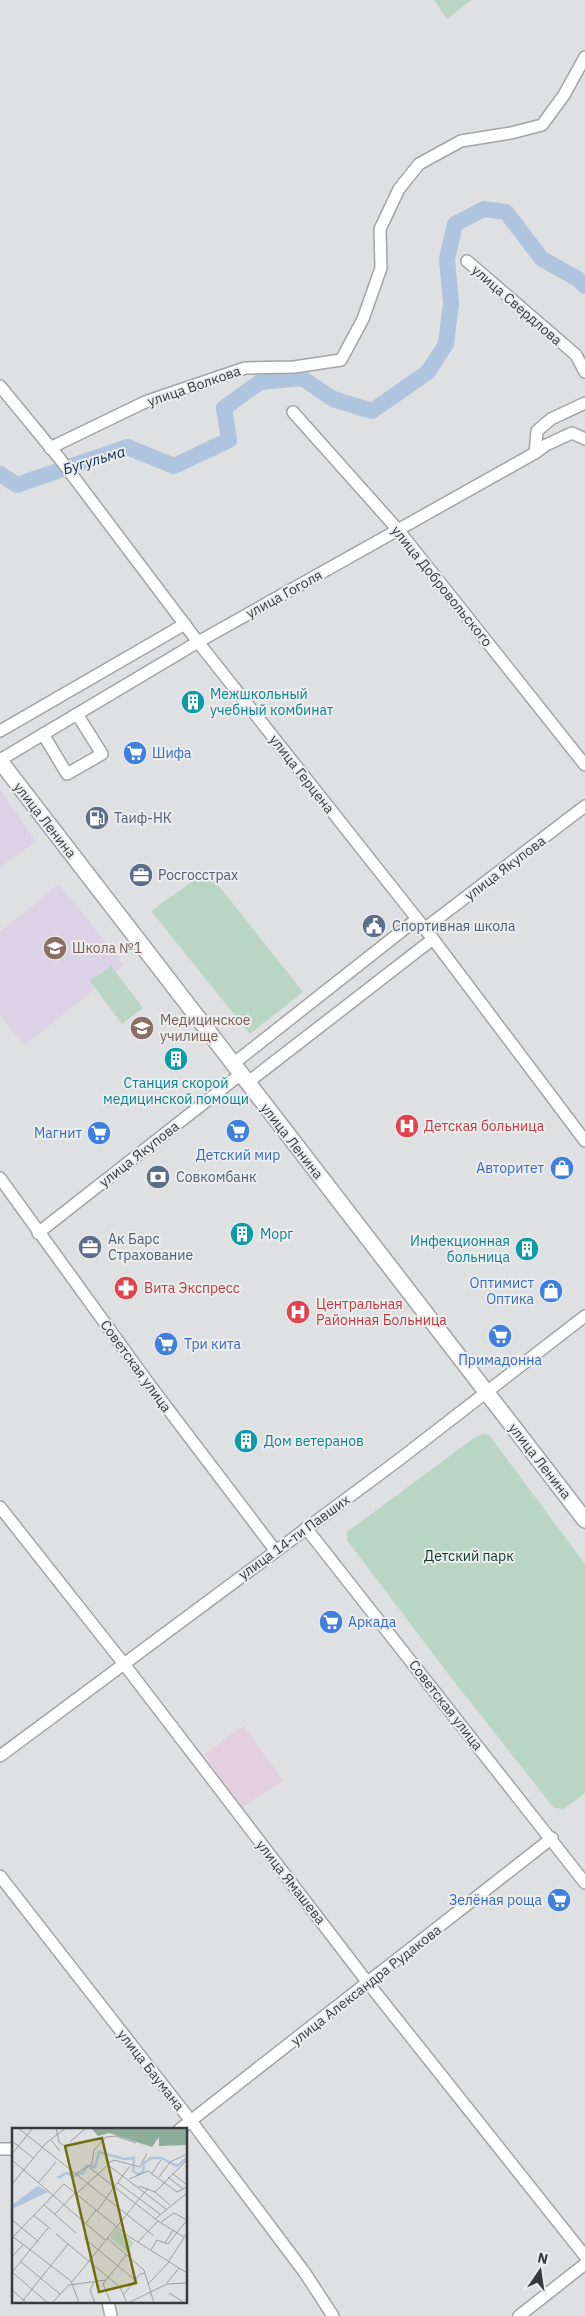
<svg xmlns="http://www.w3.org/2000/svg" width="585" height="2316" font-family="'IBM Plex Sans',sans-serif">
<rect width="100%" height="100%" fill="#dfe0e2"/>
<!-- industrial -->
<polygon fill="#e4cfdf" points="244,1726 283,1781 242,1807 204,1754"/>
<!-- education -->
<g fill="#dcd2e6">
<polygon points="0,789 36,842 0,867"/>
<polygon points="59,884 124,965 25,1045 0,1015 0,932"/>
</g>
<!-- green -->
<g fill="#b9d5c4">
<polygon points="434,0 471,0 447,19"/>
<polygon points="207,871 303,992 250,1034 151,911"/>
<polygon points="111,966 143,1008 122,1024 90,981"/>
<polygon points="483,1434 489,1435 585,1564 585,1793 564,1809 554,1808 449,1675 347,1540 347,1532 474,1438"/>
</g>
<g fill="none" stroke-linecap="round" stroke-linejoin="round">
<!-- river -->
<polyline stroke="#aec4df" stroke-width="16" points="0,474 17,485 127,447 174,466 229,440 224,408 260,382 302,378 333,399 372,411 428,372 446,344 451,303 447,259 455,224 484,209 506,212 542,259 578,279 585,286"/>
<!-- minor casing -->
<g stroke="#a3a4a6" stroke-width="14">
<g id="minor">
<polyline points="467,261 576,355 585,372"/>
<polyline points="0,386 60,459 198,642 433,939 585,1141"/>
<polyline points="293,412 399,531 585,765"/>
<polyline points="50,448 145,402 245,368 294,367 341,360 363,319 381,268 380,229 399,189 419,164 461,141 511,133 542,125 564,95 585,57"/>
<polyline points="535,453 537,431 551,419 585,403"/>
<polyline points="0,731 185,624"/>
<polyline points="43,734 67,774 102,754 77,714"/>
<polyline points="0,760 198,642 535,453 546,445 572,433 585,439"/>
<polyline points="424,929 585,806"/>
<polyline points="233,1064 417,919"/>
<polyline points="247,1083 433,939"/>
<polyline points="0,1178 149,1384 275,1550"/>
<polyline points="38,1233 241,1074"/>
<polyline points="0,1507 124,1664 368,1983 585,2256"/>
<polyline points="306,1528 585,1883"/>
<polyline points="0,1756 396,1462 585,1316"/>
<polyline points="0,1876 191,2121 305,2273 333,2316"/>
<polyline points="179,2130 552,1838"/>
<polyline points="0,2149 14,2149"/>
<polyline points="108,2302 111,2316"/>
<polyline points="519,2316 585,2264"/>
</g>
</g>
<!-- major casing -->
<g stroke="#a3a4a6" stroke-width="18">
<polyline id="major" points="0,761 585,1520"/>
</g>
<!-- minor -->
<use href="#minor" stroke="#fff" stroke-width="11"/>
<!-- major -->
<use href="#major" stroke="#fff" stroke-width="15"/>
</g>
<!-- icons -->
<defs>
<g id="building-disc" transform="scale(1.25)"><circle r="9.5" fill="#0f9aa8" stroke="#ecedef"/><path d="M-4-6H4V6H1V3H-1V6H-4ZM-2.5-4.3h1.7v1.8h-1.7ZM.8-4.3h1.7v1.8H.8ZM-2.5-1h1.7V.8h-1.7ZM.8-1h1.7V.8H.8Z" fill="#fff"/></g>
<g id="supermarket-disc" transform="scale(1.25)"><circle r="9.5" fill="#3f7fe0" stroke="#ecedef"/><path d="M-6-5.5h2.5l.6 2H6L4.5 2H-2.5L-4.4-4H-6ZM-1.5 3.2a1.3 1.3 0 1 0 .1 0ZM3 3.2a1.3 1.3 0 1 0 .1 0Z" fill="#fff"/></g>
<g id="fuel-disc" transform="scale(1.25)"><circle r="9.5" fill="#5c6f8a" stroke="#ecedef"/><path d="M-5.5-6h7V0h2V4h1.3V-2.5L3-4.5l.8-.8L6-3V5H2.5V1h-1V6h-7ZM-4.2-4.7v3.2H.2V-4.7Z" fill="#fff"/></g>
<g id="office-disc" transform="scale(1.25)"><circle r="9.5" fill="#5c6f8a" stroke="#ecedef"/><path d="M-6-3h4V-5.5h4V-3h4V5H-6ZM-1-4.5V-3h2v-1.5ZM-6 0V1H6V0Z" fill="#fff"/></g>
<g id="civic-disc" transform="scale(1.25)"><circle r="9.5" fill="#5c6f8a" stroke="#ecedef"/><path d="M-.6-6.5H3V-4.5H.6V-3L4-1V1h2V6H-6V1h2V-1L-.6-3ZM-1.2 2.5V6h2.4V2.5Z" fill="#fff"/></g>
<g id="school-disc" transform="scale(1.25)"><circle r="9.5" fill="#8d6e63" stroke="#ecedef"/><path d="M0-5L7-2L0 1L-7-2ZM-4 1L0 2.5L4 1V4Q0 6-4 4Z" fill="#fff"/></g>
<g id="university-disc" transform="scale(1.25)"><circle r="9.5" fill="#8d6e63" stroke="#ecedef"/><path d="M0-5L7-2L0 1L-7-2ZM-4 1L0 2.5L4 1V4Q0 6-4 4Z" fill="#fff"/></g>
<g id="hospital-disc" transform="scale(1.25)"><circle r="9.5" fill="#e0444e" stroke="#ecedef"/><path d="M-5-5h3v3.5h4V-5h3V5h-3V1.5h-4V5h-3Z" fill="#fff"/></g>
<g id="shop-disc" transform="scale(1.25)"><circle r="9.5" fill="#3f7fe0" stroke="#ecedef"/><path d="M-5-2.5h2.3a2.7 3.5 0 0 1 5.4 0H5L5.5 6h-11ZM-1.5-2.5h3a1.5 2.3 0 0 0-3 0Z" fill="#fff"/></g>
<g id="bank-disc" transform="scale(1.25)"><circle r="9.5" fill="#5c6f8a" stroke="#ecedef"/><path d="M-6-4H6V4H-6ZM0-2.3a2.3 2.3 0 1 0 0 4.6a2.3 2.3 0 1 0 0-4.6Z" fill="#fff"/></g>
<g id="pharmacy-disc" transform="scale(1.25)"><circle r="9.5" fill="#e0444e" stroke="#ecedef"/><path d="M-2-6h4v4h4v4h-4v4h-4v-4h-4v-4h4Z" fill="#fff"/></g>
</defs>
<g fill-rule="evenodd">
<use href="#building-disc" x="193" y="702"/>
<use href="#supermarket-disc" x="135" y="753"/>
<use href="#fuel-disc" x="97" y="818"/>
<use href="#office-disc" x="141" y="875"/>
<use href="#civic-disc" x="374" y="926"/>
<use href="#school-disc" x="55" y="948"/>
<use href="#university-disc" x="142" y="1028"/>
<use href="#building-disc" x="176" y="1059"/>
<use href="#hospital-disc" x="407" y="1126"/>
<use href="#supermarket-disc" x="238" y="1131"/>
<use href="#supermarket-disc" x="99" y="1133"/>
<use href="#shop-disc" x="562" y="1168"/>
<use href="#bank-disc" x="158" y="1177"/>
<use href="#building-disc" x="242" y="1234"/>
<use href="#office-disc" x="90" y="1247"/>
<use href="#building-disc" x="527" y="1249"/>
<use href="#pharmacy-disc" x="126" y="1288"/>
<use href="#shop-disc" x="551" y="1291"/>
<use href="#hospital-disc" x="298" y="1312"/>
<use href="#supermarket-disc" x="500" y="1336"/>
<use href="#supermarket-disc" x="166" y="1344"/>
<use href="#building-disc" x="246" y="1441"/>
<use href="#supermarket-disc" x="331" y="1622"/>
<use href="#supermarket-disc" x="559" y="1900"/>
</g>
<g text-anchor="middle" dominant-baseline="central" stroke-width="4" stroke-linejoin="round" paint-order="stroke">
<!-- street labels -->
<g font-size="14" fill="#393a3b" stroke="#ecedef">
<text transform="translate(517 305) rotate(41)">улица Свердлова</text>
<text transform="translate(194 386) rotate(-19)">улица Волкова</text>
<text transform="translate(442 586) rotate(51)">улица Добровольского</text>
<text transform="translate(284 594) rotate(-29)">улица Гоголя</text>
<text transform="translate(302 774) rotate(52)">улица Герцена</text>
<text transform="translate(45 820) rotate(52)">улица Ленина</text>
<text transform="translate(505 868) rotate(-37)">улица Якупова</text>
<text transform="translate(292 1141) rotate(52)">улица Ленина</text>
<text transform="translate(139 1154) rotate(-38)">улица Якупова</text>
<text transform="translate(136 1366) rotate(54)">Советская улица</text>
<text transform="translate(540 1461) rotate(52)">улица Ленина</text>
<text transform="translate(294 1537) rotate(-36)">улица 14-ти Павших</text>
<text transform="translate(446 1705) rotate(52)">Советская улица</text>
<text transform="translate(291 1882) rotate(52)">улица Ямашева</text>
<text transform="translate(366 1985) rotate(-38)">улица Александра Рудакова</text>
<text transform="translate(151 2070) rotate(52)">улица Баумана</text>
</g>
<!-- culture labels -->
<g font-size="14" fill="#0d838f" stroke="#ecedef" text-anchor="start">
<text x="210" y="694">Межшкольный<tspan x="210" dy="16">учебный комбинат</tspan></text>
<text x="176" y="1083" text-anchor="middle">Станция скорой<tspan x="176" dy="16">медицинской помощи</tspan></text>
<text x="260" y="1234">Морг</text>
<text x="510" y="1241" text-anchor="end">Инфекционная<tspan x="510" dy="16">больница</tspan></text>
<text x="264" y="1441">Дом ветеранов</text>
</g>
<!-- shop labels -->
<g font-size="14" fill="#366cbe" stroke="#ecedef" text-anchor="end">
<text x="152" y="753" text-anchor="start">Шифа</text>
<text x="82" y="1133">Магнит</text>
<text x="238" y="1155" text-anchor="middle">Детский мир</text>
<text x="544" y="1168">Авторитет</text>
<text x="534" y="1283">Оптимист<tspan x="534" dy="16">Оптика</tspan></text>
<text x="184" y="1344" text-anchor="start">Три кита</text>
<text x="500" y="1360" text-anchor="middle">Примадонна</text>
<text x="348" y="1622" text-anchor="start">Аркада</text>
<text x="542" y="1900">Зелёная роща</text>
</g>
<!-- service labels -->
<g font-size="14" fill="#4e5e75" stroke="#ecedef" text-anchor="start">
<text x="114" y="818">Таиф-НК</text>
<text x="158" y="875">Росгосстрах</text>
<text x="392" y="926">Спортивная школа</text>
<text x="176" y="1177">Совкомбанк</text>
<text x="108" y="1239">Ак Барс<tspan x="108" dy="16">Страхование</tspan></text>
</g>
<!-- education labels -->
<g font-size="14" fill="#785e54" stroke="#ecedef" text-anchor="start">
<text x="72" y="948">Школа №1</text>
<text x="160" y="1020">Медицинское<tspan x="160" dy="16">училище</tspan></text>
</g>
<!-- health labels -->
<g font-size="14" fill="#be3a42" stroke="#ecedef" text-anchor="start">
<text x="424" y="1126">Детская больница</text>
<text x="144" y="1288">Вита Экспресс</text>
<text x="316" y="1304">Центральная<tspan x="316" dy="16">Районная Больница</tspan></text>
</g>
<!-- park labels -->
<g font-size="14" fill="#0d3925" stroke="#ecedef">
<text x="469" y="1556">Детский парк</text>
</g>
<!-- water labels -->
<g font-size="15" font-style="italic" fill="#0c2b4f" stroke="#ecedef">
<text transform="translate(94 460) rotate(-17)">Бугульма</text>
</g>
</g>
<!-- overview -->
<g transform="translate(12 2128)">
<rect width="175" height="175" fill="#dfe0e2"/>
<path d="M 105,101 L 122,115 L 115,124 L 98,109 Z" fill="#b9d5c4"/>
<path d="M 79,0 L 175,0 L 175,17 L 147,18 L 147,9 L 140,19 L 97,5 L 86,8 Z" fill="#8dae9b"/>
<path d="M 26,58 L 36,64 L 0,81 L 0,77 Z" fill="#aec4df"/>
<path fill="none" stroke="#aec4df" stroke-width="2.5" d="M 46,50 L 54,45 L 62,48 L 71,45 L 75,38 L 83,39 L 87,24 L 112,31 L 122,30 L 121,43 L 126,46 L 131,44 L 132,35 L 139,30 L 149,30 L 165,38 L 175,30"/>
<path fill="none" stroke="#9d9e9f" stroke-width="1" d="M 6,0 L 142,108M 44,0 L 47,14 L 51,17M 38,11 L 48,23M 0,13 L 21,30M 59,13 L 74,0M 0,26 L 21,0M 0,32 L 93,112M 95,36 L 102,32 L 128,39 L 135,25M 78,40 L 146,93 L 172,109M 140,45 L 149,32M 160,45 L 175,57M 63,46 L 80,36 L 82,22 L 94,9 L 104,8 L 124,15M 147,49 L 158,34 L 175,26M 156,49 L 171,61M 117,51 L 136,43 L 165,64 L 175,59M 27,54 L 44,34M 106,55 L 148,86M 0,56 L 34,15 L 54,0M 127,58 L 143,64 L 158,77M 143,64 L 175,32M 64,66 L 96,37 L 154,81M 94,70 L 118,38M 32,77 L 64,105M 85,83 L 94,71M 43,86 L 63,65M 21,87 L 39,101M 143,91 L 175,65M 0,92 L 27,114M 74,95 L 84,82M 148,95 L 162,85 L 175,92M 44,106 L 108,159 L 115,175M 0,108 L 59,153 L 67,175M 0,110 L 52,56 L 116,108 L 175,145M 72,110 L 123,152M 95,110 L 132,142 L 142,175M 126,114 L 146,93M 153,115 L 161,102M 139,122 L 145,112 L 156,116 L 175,92M 0,129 L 11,117M 157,133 L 175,105M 9,134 L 48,166M 0,144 L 36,100M 0,144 L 36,175M 60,154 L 136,60M 82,154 L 78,162 L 83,175M 155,155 L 167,140M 136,156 L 157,134M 57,157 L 94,152M 0,162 L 15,175M 157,165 L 173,175M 112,166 L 128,146 L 133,145M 9,175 L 56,116M 40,175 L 57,157M 99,175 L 91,156 L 115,126M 116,175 L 155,156 L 175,155"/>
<path fill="#706e0f" fill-opacity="0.15" stroke="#706e0f" stroke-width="2.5" d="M 90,10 L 124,155 L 87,164 L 53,18 Z"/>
<rect width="175" height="175" fill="none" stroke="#393a3b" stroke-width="2.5"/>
</g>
<!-- north arrow -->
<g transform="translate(540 2271) rotate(13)" stroke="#ecedef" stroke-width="4" paint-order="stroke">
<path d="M0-4L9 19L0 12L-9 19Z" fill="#393a3b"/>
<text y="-8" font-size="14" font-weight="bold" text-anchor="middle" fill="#393a3b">N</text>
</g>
</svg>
